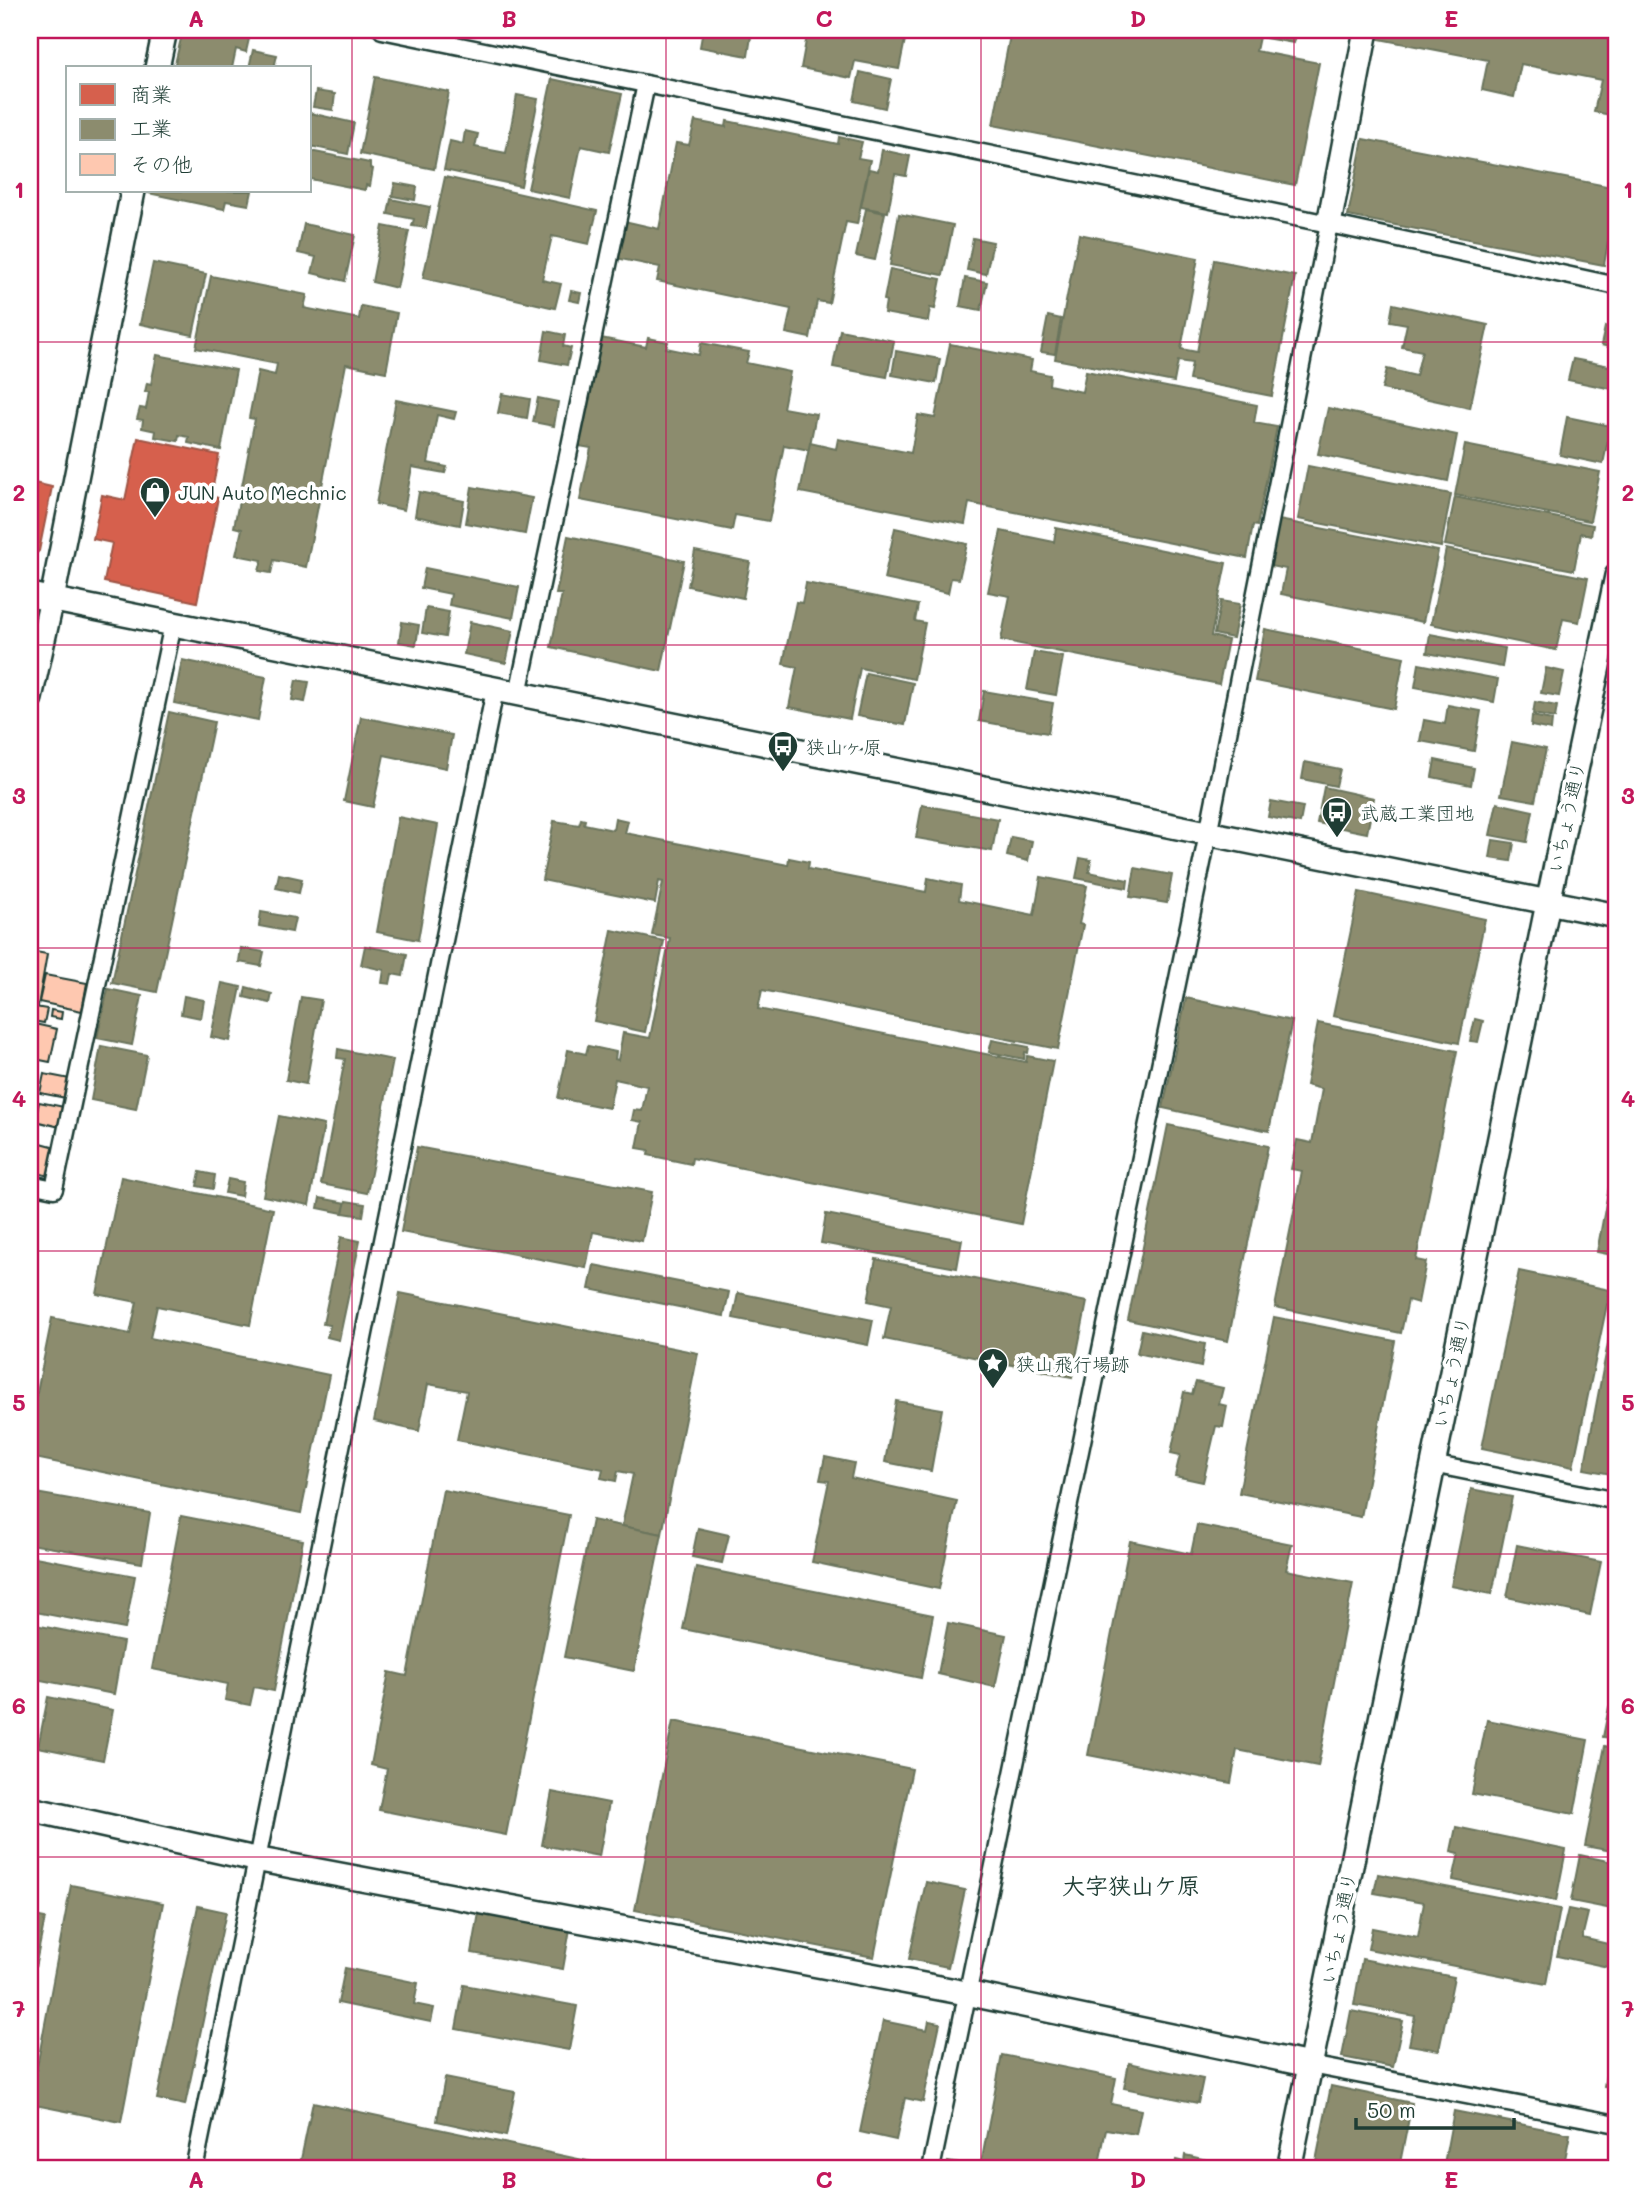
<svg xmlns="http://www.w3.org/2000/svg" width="1647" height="2199" font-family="Mali,'Klee One',sans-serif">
<rect width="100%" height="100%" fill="#fff"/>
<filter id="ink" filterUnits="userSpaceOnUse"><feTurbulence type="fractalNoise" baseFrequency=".0143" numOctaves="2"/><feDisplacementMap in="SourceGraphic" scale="14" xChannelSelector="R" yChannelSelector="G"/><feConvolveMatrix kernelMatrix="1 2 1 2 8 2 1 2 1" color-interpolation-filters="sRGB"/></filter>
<g filter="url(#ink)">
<!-- shops -->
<g fill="#d6604d" stroke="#9f5646" stroke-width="2">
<polygon points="138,438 219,455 211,496 218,498 197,602 104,582 112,543 93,539 102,495 125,500"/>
<polygon points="30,482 52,487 39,551 30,559"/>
</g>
<!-- industry -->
<g fill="#8c8c6e" stroke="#6b745d" stroke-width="2">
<polygon points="183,30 251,30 246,52 236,49 232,68 174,68"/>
<polygon points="703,30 752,30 748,56 700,47"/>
<polygon points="808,30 907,30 899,69 855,61 851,78 801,68"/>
<polygon points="1011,30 1297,30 1294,43 1259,37 1256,51 1319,63 1295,185 993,125"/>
<polygon points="1376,30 1617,30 1617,116 1594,112 1601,80 1521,64 1514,97 1482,90 1488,60 1374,38"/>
<polygon points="253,50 277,55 274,68 249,68"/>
<polygon points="860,72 891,79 885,108 854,101"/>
<polygon points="375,77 449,92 434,169 360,154"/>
<polygon points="552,79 622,94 609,152 581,146 570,198 528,189"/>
<polygon points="316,91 335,94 333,110 313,107"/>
<polygon points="517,95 538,99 521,186 444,170 450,141 463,144 465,131 478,134 475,147 506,153"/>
<polygon points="310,113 354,123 348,154 310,146"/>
<polygon points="695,121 726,127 727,121 838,144 839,137 862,142 858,158 870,160 857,224 846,222 829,303 817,301 810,338 786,333 791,309 657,281 660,267 616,258 624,221 659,229 676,143 689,145"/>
<polygon points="1363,139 1617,188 1613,219 1617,220 1617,237 1609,236 1604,265 1348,216"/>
<polygon points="882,150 910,156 906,176 895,174 888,212 861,207 869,169 878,171"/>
<polygon points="310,151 370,163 370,168 373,169 370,186 366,185 365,190 310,179"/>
<polygon points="445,177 597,211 589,244 552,236 542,280 561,284 555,308 423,278"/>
<polygon points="395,183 417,187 415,200 392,196"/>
<polygon points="148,191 252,191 249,205 226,201 224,209 148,193"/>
<polygon points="391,199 430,207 426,228 412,226 414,219 388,214"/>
<polygon points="866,209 885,213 875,260 856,256"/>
<polygon points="899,214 953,225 943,275 890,265"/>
<polygon points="304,224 355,235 345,281 312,273 316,257 298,253"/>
<polygon points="383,226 409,231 397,288 372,282"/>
<polygon points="1079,234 1198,258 1181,349 1197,352 1214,260 1295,276 1272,396 1189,380 1192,363 1178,361 1174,382 1055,359"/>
<polygon points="973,238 993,242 986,274 967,270"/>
<polygon points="153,263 206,274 193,335 140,324"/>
<polygon points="890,269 941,279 935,309 930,308 928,321 884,313 886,301 884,300"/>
<polygon points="211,276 307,295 304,308 359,319 361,306 397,313 386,372 346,364 306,567 274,560 271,573 259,571 262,560 236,555 242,529 234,527 255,419 249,418 258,371 275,375 277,364 196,348"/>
<polygon points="965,278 987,282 981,310 960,306"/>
<polygon points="571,291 581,293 579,302 569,300"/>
<polygon points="1393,304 1488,325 1470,408 1382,389 1387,369 1416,376 1422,351 1402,347 1407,324 1390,321"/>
<polygon points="1048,316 1061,319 1055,354 1041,352"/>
<polygon points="1605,327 1617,329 1617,349 1601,345"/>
<polygon points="840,330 894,341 887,377 833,367"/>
<polygon points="546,331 565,335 563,346 571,348 567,365 541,360"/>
<polygon points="601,338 646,347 648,338 668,342 666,348 699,355 701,343 749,352 746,363 790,372 783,408 816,414 809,450 784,445 769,521 735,515 732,530 580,500 591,448 579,446"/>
<polygon points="950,344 1032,360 1030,371 1050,375 1049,385 1082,392 1086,371 1257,405 1254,423 1277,427 1257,526 1253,525 1247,558 969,503 965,524 800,492 810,443 836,449 838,439 911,453 918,415 935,418"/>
<polygon points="896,351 940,359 936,383 892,375"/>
<polygon points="157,355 236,370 221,450 188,443 189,437 179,435 178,441 155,437 156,431 142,428 143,420 137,419 140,408 146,409 149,392 145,392 147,383 151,384"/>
<polygon points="1617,358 1617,390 1568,380 1573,359 1615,367"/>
<polygon points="502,394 530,399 527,418 498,413"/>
<polygon points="538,398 558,402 554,426 533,422"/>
<polygon points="396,400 456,412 454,419 437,415 428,463 447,467 445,473 412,467 404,510 376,504"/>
<polygon points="1328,408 1457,435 1448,481 1318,454"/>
<polygon points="1567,417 1611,426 1603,464 1560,455"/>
<polygon points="1465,445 1600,472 1590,521 1455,495"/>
<polygon points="1308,466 1451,494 1441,547 1298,519"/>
<polygon points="472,487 532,498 525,534 466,523"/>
<polygon points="419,492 464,501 460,525 415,516"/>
<polygon points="1455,497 1593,525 1591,536 1581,533 1574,570 1445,545"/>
<polygon points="1279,520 1438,551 1423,622 1281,594 1286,569 1270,566"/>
<polygon points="895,528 967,544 959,579 951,578 948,593 884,579"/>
<polygon points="1056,528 1226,563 1211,636 1228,640 1219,684 1001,640 1010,596 988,592 1001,531 1054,542"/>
<polygon points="568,536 684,561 661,671 551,647 562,594 556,594"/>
<polygon points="1446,549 1588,578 1579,622 1563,619 1556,650 1431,624"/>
<polygon points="695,551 750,562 743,598 688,586"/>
<polygon points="425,568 519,587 513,618 449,605 451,594 421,588"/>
<polygon points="806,583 918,605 915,621 925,623 914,679 860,668 850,719 789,707 797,667 783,664 796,602 802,603"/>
<polygon points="1221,601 1240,604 1233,638 1214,634"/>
<polygon points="426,608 449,612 445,637 422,633"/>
<polygon points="402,622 419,625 416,645 399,642"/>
<polygon points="470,622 513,631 506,663 464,654"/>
<polygon points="1265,629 1404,657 1394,709 1255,681"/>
<polygon points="1430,634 1505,648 1502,667 1427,653"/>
<polygon points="1034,652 1063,657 1056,695 1027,690"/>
<polygon points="182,660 266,677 258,720 174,703"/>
<polygon points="1419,664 1498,679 1494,702 1415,687"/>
<polygon points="1546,668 1564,672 1559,696 1541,693"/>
<polygon points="866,673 913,683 905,725 857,716"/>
<polygon points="296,680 309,682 305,702 292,700"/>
<polygon points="984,691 1053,703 1048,733 979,721"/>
<polygon points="1535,702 1557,706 1555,718 1533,714"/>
<polygon points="1448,705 1481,711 1474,751 1420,741 1424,720 1445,724"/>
<polygon points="169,712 214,722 157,992 112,983"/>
<polygon points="1532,716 1552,720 1551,730 1531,726"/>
<polygon points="361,717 452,735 446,768 384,755 373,807 344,801"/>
<polygon points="1512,742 1546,749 1535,801 1501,795"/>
<polygon points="1435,760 1474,768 1471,785 1432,777"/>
<polygon points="1305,762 1340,769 1336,786 1302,779"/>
<polygon points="1324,787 1374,798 1367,833 1317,823"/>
<polygon points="1271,801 1303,807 1300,823 1268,817"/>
<polygon points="1497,803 1533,811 1527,842 1490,835"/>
<polygon points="922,805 998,819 992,851 916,838"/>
<polygon points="398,817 438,825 418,940 377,932"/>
<polygon points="615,818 628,821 625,833 788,865 789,858 809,862 808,869 926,892 928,878 961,885 959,900 1034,915 1041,877 1087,886 1079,924 1083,925 1058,1049 762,990 758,1009 1026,1062 1027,1056 1053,1061 1021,1224 692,1158 691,1164 648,1155 649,1150 637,1148 642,1122 632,1120 634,1110 642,1111 647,1086 615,1079 609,1108 558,1098 568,1050 586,1054 588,1046 616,1052 615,1059 618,1060 623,1033 650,1038 670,938 652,935 663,882 659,881 655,903 542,880 554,821 579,825 581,819 585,820 584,824 613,830"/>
<polygon points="1011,837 1032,841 1028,861 1007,856"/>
<polygon points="1493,840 1514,843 1511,861 1490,858"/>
<polygon points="1080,858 1091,860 1089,872 1128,880 1127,888 1076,878"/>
<polygon points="1135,868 1172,875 1167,903 1130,897"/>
<polygon points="279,874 302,879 299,893 276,888"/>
<polygon points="1359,892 1485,919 1459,1043 1333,1016"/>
<polygon points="261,912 295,918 292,932 259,926"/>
<polygon points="612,930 664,941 645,1032 594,1021"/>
<polygon points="365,946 407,954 403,976 392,974 390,984 382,983 384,970 361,965"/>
<polygon points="241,948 264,952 261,966 239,962"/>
<polygon points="222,983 241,987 230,1041 211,1037"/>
<polygon points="246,987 272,994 270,1003 244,997"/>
<polygon points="108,989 142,996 132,1045 97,1038"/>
<polygon points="184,996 204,1000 201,1018 181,1014"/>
<polygon points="301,997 321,1000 306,1084 286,1080"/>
<polygon points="1186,998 1292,1021 1269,1131 1163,1108"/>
<polygon points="1475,1019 1483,1021 1478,1042 1470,1041"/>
<polygon points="1318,1023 1457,1051 1416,1260 1426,1262 1418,1303 1408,1300 1401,1333 1275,1307 1302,1171 1291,1169 1297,1140 1312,1143 1322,1089 1306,1085"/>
<polygon points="992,1040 1029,1047 1028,1053 1025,1052 1024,1059 989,1052"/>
<polygon points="101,1046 147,1055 136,1109 91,1100"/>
<polygon points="338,1049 393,1060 367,1193 321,1184 345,1059 337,1058"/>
<polygon points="279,1116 324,1125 309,1205 263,1196"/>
<polygon points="1168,1125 1268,1146 1228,1341 1128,1320"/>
<polygon points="1617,1144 1617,1256 1597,1252"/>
<polygon points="417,1147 652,1192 642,1241 593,1232 586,1268 401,1232"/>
<polygon points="200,1172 215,1175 213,1189 197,1186"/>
<polygon points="121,1177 273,1209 250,1325 157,1306 150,1338 329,1375 301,1513 30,1457 30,1427 52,1318 130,1334 137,1302 97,1294"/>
<polygon points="228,1179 243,1182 241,1196 225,1193"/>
<polygon points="320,1198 346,1203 343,1213 318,1208"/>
<polygon points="346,1201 365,1204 363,1216 343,1213"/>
<polygon points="826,1214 962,1240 957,1268 821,1243"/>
<polygon points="341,1237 360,1241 339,1340 327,1337 330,1325 323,1324"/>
<polygon points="876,1259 1087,1302 1072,1377 884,1339 891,1306 868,1301"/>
<polygon points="594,1265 729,1292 724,1316 589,1289"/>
<polygon points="1519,1271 1610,1290 1573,1467 1482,1448"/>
<polygon points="400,1293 698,1353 662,1534 622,1526 633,1474 618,1471 616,1481 601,1478 603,1469 457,1440 467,1391 428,1384 419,1431 374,1421"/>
<polygon points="738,1293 873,1320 868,1345 733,1318"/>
<polygon points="1617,1296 1617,1475 1584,1469"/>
<polygon points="1274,1317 1395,1341 1361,1517 1239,1493"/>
<polygon points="1142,1330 1205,1344 1201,1367 1137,1353"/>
<polygon points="1196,1382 1223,1388 1219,1404 1227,1406 1223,1427 1216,1426 1203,1482 1175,1476 1180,1455 1171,1453 1184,1392 1192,1394"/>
<polygon points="896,1401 942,1409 931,1471 885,1462"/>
<polygon points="825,1457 854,1463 851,1478 957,1501 939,1589 812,1562 829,1481 820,1480"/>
<polygon points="1471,1489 1512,1497 1492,1594 1451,1586"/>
<polygon points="443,1490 569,1515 506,1835 379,1810 387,1769 371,1765 389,1672 407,1676"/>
<polygon points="30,1492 150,1513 142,1563 30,1544"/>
<polygon points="181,1516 303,1540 274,1691 254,1687 250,1705 225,1700 228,1684 152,1669"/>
<polygon points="592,1520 662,1534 634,1671 564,1657"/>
<polygon points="1197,1525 1292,1544 1286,1570 1353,1583 1318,1766 1237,1750 1231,1783 1088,1755 1130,1541 1191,1554"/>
<polygon points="698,1528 729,1535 722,1563 692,1557"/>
<polygon points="1517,1545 1601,1562 1590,1615 1507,1597"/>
<polygon points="30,1556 135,1576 125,1629 30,1611"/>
<polygon points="696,1567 933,1615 921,1678 683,1629"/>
<polygon points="948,1623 1006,1635 995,1687 938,1674"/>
<polygon points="30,1624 123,1642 114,1694 30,1678"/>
<polygon points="48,1697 113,1710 103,1760 38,1747"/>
<polygon points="1609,1707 1617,1709 1617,1739 1603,1737"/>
<polygon points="1487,1720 1588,1740 1574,1814 1472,1794"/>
<polygon points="673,1721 912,1769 874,1957 635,1910"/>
<polygon points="1605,1746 1617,1749 1617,1852 1585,1846"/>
<polygon points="552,1792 609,1803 599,1856 542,1845"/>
<polygon points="1456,1827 1566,1850 1556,1901 1453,1880 1459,1853 1451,1851"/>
<polygon points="1580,1855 1617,1863 1617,1910 1571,1901"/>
<polygon points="1378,1874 1560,1909 1546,1984 1368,1949 1372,1928 1418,1937 1424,1902 1374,1893"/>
<polygon points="926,1882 965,1890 948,1967 909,1959"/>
<polygon points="71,1885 163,1903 121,2122 30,2104"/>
<polygon points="198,1906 226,1912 185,2105 157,2099"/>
<polygon points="1568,1909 1588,1913 1582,1938 1617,1946 1617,1969 1557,1956"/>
<polygon points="479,1913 570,1929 563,1969 472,1953"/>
<polygon points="30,1915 45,1918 30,1993"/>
<polygon points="1362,1959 1454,1977 1439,2050 1409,2045 1415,2016 1354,2005"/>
<polygon points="345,1968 418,1983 414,2004 434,2008 431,2022 338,2003"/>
<polygon points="464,1985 577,2006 569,2050 456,2029"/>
<polygon points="1351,2011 1403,2021 1393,2067 1342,2057"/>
<polygon points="1617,2019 1617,2089 1604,2086"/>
<polygon points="883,2021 927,2030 929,2021 940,2023 923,2102 905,2098 896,2140 860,2132"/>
<polygon points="1002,2055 1116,2078 1111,2104 1141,2110 1136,2134 1106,2129 1098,2169 980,2169"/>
<polygon points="1129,2063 1203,2079 1198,2103 1124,2088"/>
<polygon points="445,2078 515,2092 506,2136 437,2121"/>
<polygon points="1331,2086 1412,2103 1399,2168 1387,2166 1386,2169 1358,2169 1316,2161"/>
<polygon points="313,2102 625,2169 299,2169"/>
<polygon points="1454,2111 1570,2134 1563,2169 1443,2169"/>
<polygon points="1185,2155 1242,2168 1242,2169 1174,2169 1176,2160 1184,2162"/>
<polygon points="948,2162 971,2166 970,2169 946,2169"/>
</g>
<!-- building -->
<g fill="#fec8b0" stroke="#1f3d34" stroke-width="2">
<polygon points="30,951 47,954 38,1006 30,1004"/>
<polygon points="45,975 87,983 82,1011 39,1002"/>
<polygon points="35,1007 47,1009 44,1023 33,1021"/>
<polygon points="51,1010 62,1012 61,1019 50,1017"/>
<polygon points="30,1023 57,1029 50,1062 30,1058"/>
<polygon points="44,1074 70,1079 66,1098 40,1093"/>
<polygon points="39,1102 64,1107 60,1127 35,1121"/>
<polygon points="30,1140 56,1147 49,1176 30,1171"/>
</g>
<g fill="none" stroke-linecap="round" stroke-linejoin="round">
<!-- street casing -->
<g stroke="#1f3d34" stroke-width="21">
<g id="street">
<polyline points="382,30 1329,224 1617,286"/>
<polyline points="518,694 646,84"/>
<polyline points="30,1184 54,1189 173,624"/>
<polyline points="1432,1464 1617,1501"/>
<polyline points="1310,2065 1617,2124"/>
<polyline points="194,2169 495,690"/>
<polyline points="931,2169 1208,834 1329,224"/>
</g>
</g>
<!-- secondary casing -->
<g stroke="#1f3d34" stroke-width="28">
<g id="secondary">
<polyline points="157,68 165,30"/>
<polyline points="1329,224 1366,30"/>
<polyline points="30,595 1617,916"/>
<polyline points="30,698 52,599 133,191"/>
<polyline points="30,1809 255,1859 966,1993 1310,2065"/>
<polyline points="1289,2169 1548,903 1617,576"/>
</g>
</g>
<!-- street -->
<use href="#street" stroke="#fff" stroke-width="16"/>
<!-- secondary -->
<use href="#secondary" stroke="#fff" stroke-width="23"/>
</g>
</g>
<!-- grid -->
<path fill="none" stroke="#c2185b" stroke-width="2" stroke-opacity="0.55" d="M 352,30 L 352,2169M 666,30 L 666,2169M 981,30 L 981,2169M 1294,30 L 1294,2169M 30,342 L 1617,342M 30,645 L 1617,645M 30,948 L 1617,948M 30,1251 L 1617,1251M 30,1554 L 1617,1554M 30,1857 L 1617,1857"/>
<!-- icons -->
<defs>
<g id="shop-pin" transform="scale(1.575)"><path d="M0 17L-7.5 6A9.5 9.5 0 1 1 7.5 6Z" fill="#1f3d34" stroke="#fff"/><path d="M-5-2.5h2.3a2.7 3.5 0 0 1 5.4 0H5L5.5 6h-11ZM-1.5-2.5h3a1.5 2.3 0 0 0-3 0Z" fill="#fff"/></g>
<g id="bus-pin" transform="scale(1.575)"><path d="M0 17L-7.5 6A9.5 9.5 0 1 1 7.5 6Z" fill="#1f3d34" stroke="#fff"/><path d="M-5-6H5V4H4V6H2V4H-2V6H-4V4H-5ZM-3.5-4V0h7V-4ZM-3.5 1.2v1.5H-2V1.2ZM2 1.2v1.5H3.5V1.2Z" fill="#fff"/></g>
<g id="sight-pin" transform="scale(1.575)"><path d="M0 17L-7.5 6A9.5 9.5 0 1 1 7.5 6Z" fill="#1f3d34" stroke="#fff"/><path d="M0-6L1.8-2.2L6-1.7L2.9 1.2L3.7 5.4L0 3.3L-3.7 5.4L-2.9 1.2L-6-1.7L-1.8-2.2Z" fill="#fff"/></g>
</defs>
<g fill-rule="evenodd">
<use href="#shop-pin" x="155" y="492"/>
<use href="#bus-pin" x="783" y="746"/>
<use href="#bus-pin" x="1337" y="812"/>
<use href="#sight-pin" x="993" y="1363"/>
</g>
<g text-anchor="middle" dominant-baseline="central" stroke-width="7" stroke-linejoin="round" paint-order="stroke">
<!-- poi labels -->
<g font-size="19" fill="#1f3d34" stroke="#fff" text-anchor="start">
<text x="178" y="492">JUN Auto Mechnic</text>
<text x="806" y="746">狭山ヶ原</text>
<text x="1360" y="812">武蔵工業団地</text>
<text x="1016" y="1363">狭山飛行場跡</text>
</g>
<!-- street labels -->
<g font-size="19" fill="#1f3d34" stroke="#fff">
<text transform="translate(1566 817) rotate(-78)">いちょう通り</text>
<text transform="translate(1451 1372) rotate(-78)">いちょう通り</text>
<text transform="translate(1338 1928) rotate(-79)">いちょう通り</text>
</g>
<!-- quarter labels -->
<g font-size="23" font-weight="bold" fill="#1f3d34" stroke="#fff">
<text x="1131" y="1885">大字狭山ケ原</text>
</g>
</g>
<!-- margin -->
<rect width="1647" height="2199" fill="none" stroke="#fff" stroke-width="77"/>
<!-- legend -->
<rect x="66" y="66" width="245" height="126" fill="#ffffff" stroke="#a5b1ae" stroke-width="2"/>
<rect x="80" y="84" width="35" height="21" fill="#d6604d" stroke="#a5b1ae" stroke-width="2"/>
<text x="130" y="102" font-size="21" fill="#1f3d34">商業</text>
<rect x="80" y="119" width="35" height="21" fill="#8c8c6e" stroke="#a5b1ae" stroke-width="2"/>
<text x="130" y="136" font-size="21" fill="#1f3d34">工業</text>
<rect x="80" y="154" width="35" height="21" fill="#fec8b0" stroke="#a5b1ae" stroke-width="2"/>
<text x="130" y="172" font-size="21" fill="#1f3d34">その他</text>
<!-- scale -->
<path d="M1356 2118v10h158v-10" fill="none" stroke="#1f3d34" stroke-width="3.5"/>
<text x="1367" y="2118" font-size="21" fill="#1f3d34" stroke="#ffffff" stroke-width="5" paint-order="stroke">50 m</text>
<rect x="38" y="38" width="1570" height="2122" fill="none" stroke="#c2185b" stroke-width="2.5"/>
<g font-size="23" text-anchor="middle" font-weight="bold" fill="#c2185b">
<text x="196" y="27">A</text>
<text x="509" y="27">B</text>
<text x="824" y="27">C</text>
<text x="1138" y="27">D</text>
<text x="1451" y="27">E</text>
<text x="19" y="198">1</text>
<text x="1628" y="198">1</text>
<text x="19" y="501">2</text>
<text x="1628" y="501">2</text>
<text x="19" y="804">3</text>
<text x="1628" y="804">3</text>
<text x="19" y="1107">4</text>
<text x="1628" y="1107">4</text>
<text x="19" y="1411">5</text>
<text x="1628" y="1411">5</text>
<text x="19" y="1714">6</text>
<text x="1628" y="1714">6</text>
<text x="19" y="2017">7</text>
<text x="1628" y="2017">7</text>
<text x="196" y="2188">A</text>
<text x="509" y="2188">B</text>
<text x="824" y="2188">C</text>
<text x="1138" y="2188">D</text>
<text x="1451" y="2188">E</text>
</g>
</svg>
